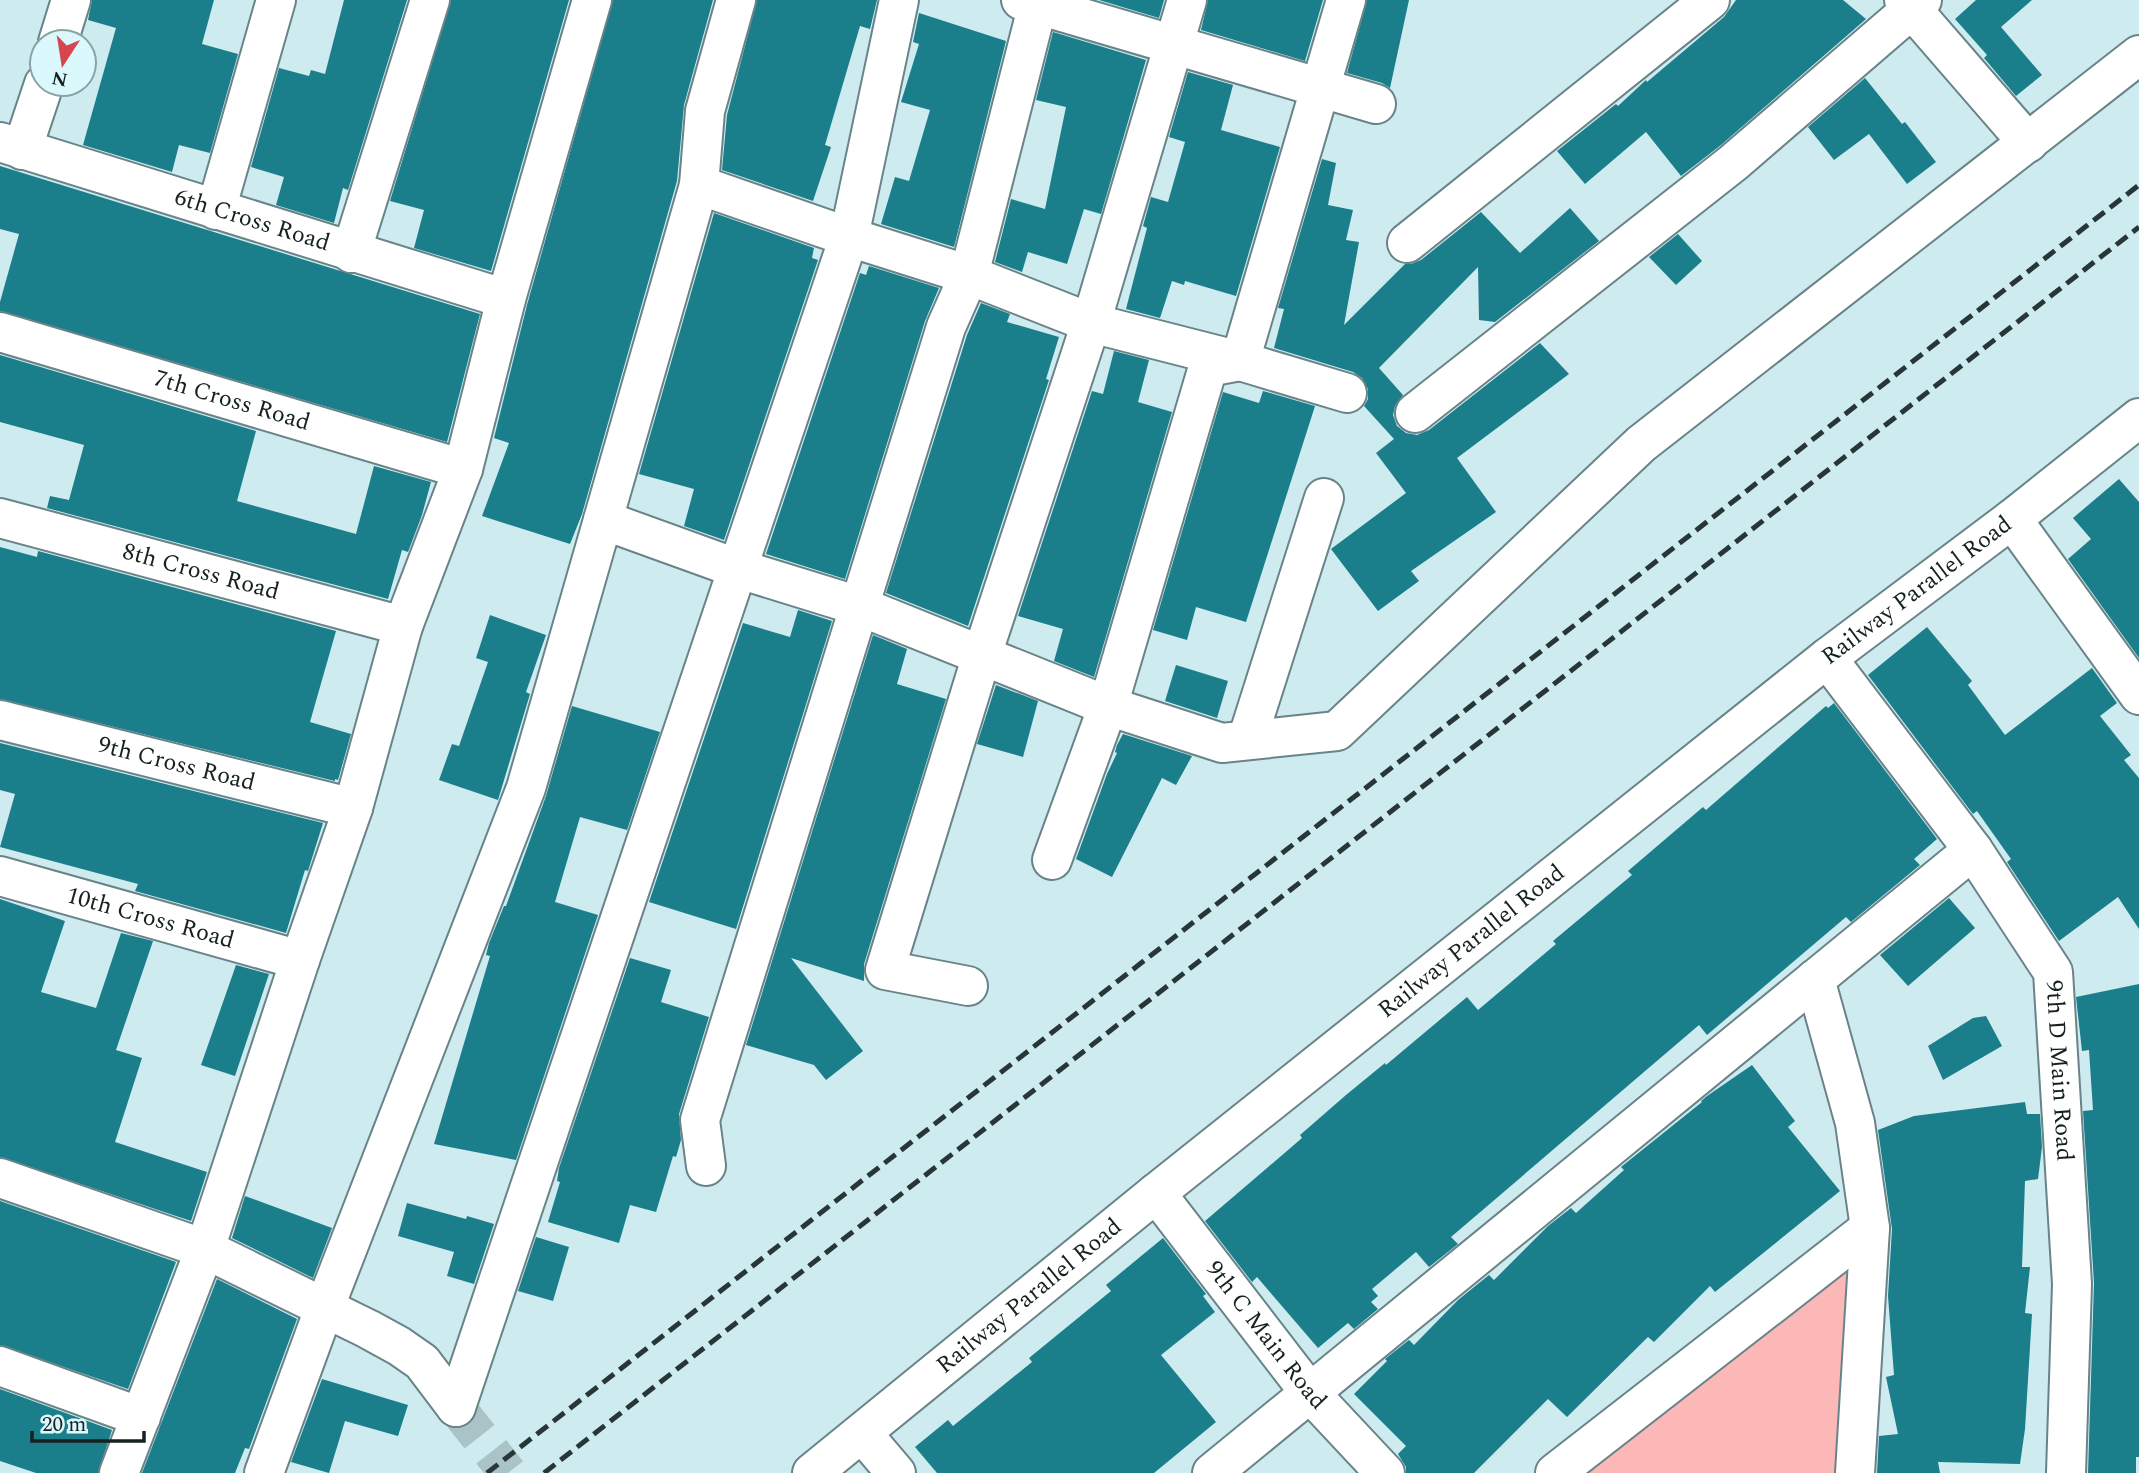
<svg xmlns="http://www.w3.org/2000/svg" width="2139" height="1473" font-family="Spectral,serif">
<rect width="100%" height="100%" fill="#ceebf0"/>
<!-- green -->
<polygon fill="#fbb8b6" points="1858,1253 1850,1473 1583,1473"/>
<!-- building -->
<g fill="#1b7e8b">
<polygon points="92,0 214,0 202,44 238,54 210,153 179,145 172,172 83,145 116,28 88,20"/>
<polygon points="344,0 407,0 348,190 343,188 334,223 276,205 284,177 251,167 279,68 309,76 311,70 325,74"/>
<polygon points="451,0 569,0 491,271 414,248 424,210 390,201"/>
<polygon points="613,0 713,0 684,105 677,181 582,514 570,544 482,516 509,443 494,438 527,305"/>
<polygon points="757,0 877,0 870,29 860,26 825,145 831,147 813,201 722,170 727,115"/>
<polygon points="1099,0 1164,0 1159,18"/>
<polygon points="1208,0 1323,0 1305,61 1201,30"/>
<polygon points="1367,0 1409,0 1390,88 1382,83 1347,73"/>
<polygon points="1736,0 1843,0 1866,19 1721,145 1681,176 1646,132 1585,184 1557,151 1616,104 1618,106 1646,80 1647,82 1724,17"/>
<polygon points="1976,0 2032,0 2001,27 2042,75 2016,96 1984,58 1987,55 1955,19"/>
<polygon points="919,13 1006,41 954,247 881,224 895,177 909,181 930,110 901,102 919,44 913,42"/>
<polygon points="1053,32 1146,60 1101,214 1084,209 1067,264 1028,252 1022,272 995,262 1011,199 1045,209 1066,107 1036,100"/>
<polygon points="1188,72 1233,85 1221,130 1280,147 1236,296 1185,281 1184,285 1172,281 1160,318 1126,309 1147,228 1143,226 1151,197 1168,202 1185,142 1169,137"/>
<polygon points="1865,78 1902,124 1905,122 1936,162 1907,184 1869,134 1834,160 1808,127"/>
<polygon points="1322,159 1336,163 1328,205 1353,210 1346,240 1359,242 1344,325 1405,264 1411,264 1421,260 1481,212 1520,253 1570,208 1599,241 1495,322 1479,320 1478,267 1379,368 1403,395 1395,406 1393,415 1397,426 1406,433 1417,435 1429,430 1540,343 1569,374 1457,458 1496,512 1411,571 1419,581 1378,611 1331,549 1406,493 1376,453 1394,439 1364,406 1368,399 1368,389 1362,378 1353,372 1274,348 1284,309 1278,308"/>
<polygon points="0,166 480,314 447,442 0,311 0,302 19,234 0,229"/>
<polygon points="714,213 814,248 812,258 818,260 724,540 684,526 694,489 639,474"/>
<polygon points="1678,234 1702,261 1676,285 1649,257"/>
<polygon points="869,266 939,288 925,321 845,579 766,554 860,273 866,275"/>
<polygon points="981,303 1010,314 1007,322 1059,337 1046,379 1049,380 968,626 886,593 967,335"/>
<polygon points="1114,351 1149,360 1138,402 1172,412 1094,677 1054,661 1063,629 1018,616 1092,391 1103,394"/>
<polygon points="0,355 256,431 237,501 356,534 374,466 431,482 422,515 408,552 402,550 388,599 47,508 50,496 69,500 84,445 0,422"/>
<polygon points="1263,391 1315,406 1246,622 1196,607 1187,640 1153,630 1223,392 1259,403"/>
<polygon points="2119,479 2139,502 2139,658 2068,559 2091,539 2073,518"/>
<polygon points="0,547 37,557 38,551 336,631 310,722 351,734 338,780 335,779 335,781 0,699"/>
<polygon points="798,610 832,621 736,929 649,902 743,623 790,637"/>
<polygon points="490,615 546,635 526,692 530,694 498,800 439,780 452,744 459,746 488,662 476,658"/>
<polygon points="1927,627 1972,681 1968,685 2005,735 2092,668 2117,703 2100,716 2131,755 2124,760 2139,778 2139,929 2118,897 2059,941 2007,862 2011,859 1977,811 1973,814 1868,675"/>
<polygon points="873,635 907,649 897,684 946,699 864,964 864,981 791,958 863,1051 826,1080 814,1065 746,1045"/>
<polygon points="1176,665 1228,681 1217,718 1165,701"/>
<polygon points="996,685 1038,701 1023,757 977,744"/>
<polygon points="1834,703 1937,839 1914,859 1920,865 1851,922 1846,917 1707,1035 1699,1025 1451,1237 1458,1244 1429,1267 1416,1252 1372,1289 1378,1296 1371,1302 1378,1309 1354,1329 1348,1323 1318,1348 1257,1277 1252,1282 1205,1221 1302,1138 1300,1135 1346,1095 1385,1063 1386,1065 1467,997 1478,1010 1556,944 1553,941 1632,875 1628,871 1703,807 1706,810 1826,706 1828,708"/>
<polygon points="572,706 660,732 627,830 580,817 555,902 598,915 516,1160 434,1144 490,956 486,955 489,943 504,906 506,906 546,796"/>
<polygon points="1123,734 1192,756 1176,785 1162,778 1112,877 1076,859 1107,774 1117,753 1115,752 1117,745"/>
<polygon points="0,743 323,823 308,871 305,870 286,933 135,891 138,884 0,847 15,794 0,790"/>
<polygon points="1949,898 1975,928 1908,986 1880,955"/>
<polygon points="0,899 65,921 41,992 96,1008 121,933 153,941 116,1050 142,1058 115,1142 207,1172 191,1221 0,1157"/>
<polygon points="630,958 671,970 661,1002 709,1017 679,1114 681,1140 676,1157 673,1156 656,1212 630,1205 619,1243 548,1222 560,1182 557,1181 559,1168"/>
<polygon points="236,965 269,974 235,1076 201,1065"/>
<polygon points="2139,984 2139,1457 2136,1457 2136,1473 2088,1473 2094,1283 2083,1111 2093,1110 2089,1050 2082,1051 2076,997"/>
<polygon points="1986,1016 2002,1046 1943,1080 1928,1046 1973,1018"/>
<polygon points="1752,1065 1795,1121 1788,1127 1840,1191 1715,1292 1710,1286 1654,1342 1648,1337 1567,1417 1548,1399 1474,1473 1406,1473 1406,1467 1398,1454 1406,1446 1354,1394 1387,1361 1385,1359 1409,1340 1414,1345 1458,1300 1489,1275 1494,1280 1548,1226 1571,1208 1576,1213 1624,1170 1621,1167 1702,1102 1701,1101 1707,1096"/>
<polygon points="2025,1102 2027,1114 2040,1114 2042,1147 2038,1179 2025,1181 2022,1267 2030,1267 2025,1313 2032,1314 2025,1429 2020,1464 1938,1462 1940,1473 1877,1473 1879,1436 1898,1434 1886,1377 1894,1375 1888,1296 1892,1229 1878,1130 1914,1116"/>
<polygon points="245,1196 332,1228 313,1278 232,1238"/>
<polygon points="0,1201 176,1262 128,1389 0,1345"/>
<polygon points="407,1203 466,1219 467,1216 494,1224 474,1284 447,1276 454,1252 398,1236"/>
<polygon points="536,1237 569,1247 553,1301 518,1291"/>
<polygon points="1163,1238 1206,1294 1203,1296 1215,1312 1161,1355 1216,1422 1154,1473 937,1473 915,1447 948,1420 953,1426 1032,1362 1029,1358 1111,1291 1106,1285"/>
<polygon points="217,1279 297,1319 249,1449 245,1448 235,1473 142,1473"/>
<polygon points="322,1379 408,1405 398,1436 345,1421 329,1473 291,1462"/>
<polygon points="0,1389 112,1430 98,1473 36,1473 0,1461"/>
</g>
<g fill="none" stroke-linecap="round" stroke-linejoin="round">
<!-- minor-tunnel -->
<polyline stroke="#a9c3c7" stroke-width="38" stroke-dasharray="38 19" stroke-linecap="butt" points="456,1407 508,1473"/>
<!-- minor casing -->
<g stroke="#698488" stroke-width="42">
<g id="minor">
<polyline points="1021,0 1376,104"/>
<polyline points="1904,0 2028,143"/>
<polyline points="58,42 71,0"/>
<path id="s1" d="M 0,142 L 506,299"/>
<polyline points="22,150 44,84"/>
<polyline points="699,185 849,237 969,275 1091,323 1240,361 1347,393"/>
<polyline points="216,210 276,0"/>
<polyline points="1407,243 1710,0"/>
<polyline points="351,253 430,0"/>
<path id="s2" d="M 0,332 L 463,469"/>
<polyline points="1240,361 1346,0"/>
<polyline points="1415,413 1733,163 1922,0"/>
<path id="s3" d="M 0,518 L 403,626"/>
<polyline points="2012,519 2139,695"/>
<polyline points="603,520 699,185 705,111 736,0"/>
<path id="s4" d="M 1827,658 L 1973,850 L 2053,972 L 2072,1284 L 2066,1473"/>
<path id="s5" d="M 0,720 L 353,808"/>
<polyline points="1247,740 1324,498"/>
<polyline points="1052,860 1108,706 1208,367 1240,361"/>
<path id="s6" d="M 0,876 L 300,960"/>
<polyline points="1815,979 1855,1123 1870,1228 1855,1473"/>
<polyline points="968,986 885,970 982,655 1091,323 1187,0"/>
<polyline points="706,1166 700,1120 946,327 969,275 1039,0"/>
<polyline points="0,1178 205,1249 368,1329 399,1346 422,1362 456,1407"/>
<path id="s7" d="M 1156,1193 L 1310,1393 L 1385,1473"/>
<polyline points="0,1366 141,1417"/>
<polyline points="456,1407 849,237 899,0"/>
<polyline points="862,1433 896,1473"/>
<polyline points="119,1473 205,1249 300,960 353,808 403,626 463,469 506,299 592,0"/>
<polyline points="264,1473 324,1309 526,788 603,520 736,568 859,606 1108,706 1222,743 1337,731 1641,444 2139,55"/>
<polyline points="1212,1473 1973,850"/>
<polyline points="1555,1473 1870,1228"/>
</g>
</g>
<!-- tertiary casing -->
<g stroke="#698488" stroke-width="42">
<g id="tertiary">
<path id="s8" d="M 812,1473 L 1156,1193 L 1827,658 L 2012,519 L 2139,418"/>
</g>
</g>
<!-- minor -->
<use href="#minor" stroke="#fff" stroke-width="38"/>
<!-- tertiary -->
<use href="#tertiary" stroke="#fff" stroke-width="38"/>
<!-- rail -->
<g stroke="#293638" stroke-width="5" stroke-dasharray="14 7" stroke-linecap="butt">
<polyline points="487,1473 2139,185"/>
<polyline points="544,1473 2139,227"/>
</g>
</g>
<g text-anchor="middle" dominant-baseline="central" stroke-width="5" stroke-linejoin="round" paint-order="stroke">
<!-- street labels -->
<g font-size="24" fill="#162122" stroke="#dbf9fd">
<text stroke="none"><textPath href="#s1" startOffset="264">6th Cross Road</textPath></text>
<text stroke="none"><textPath href="#s2" startOffset="242">7th Cross Road</textPath></text>
<text stroke="none"><textPath href="#s3" startOffset="208">8th Cross Road</textPath></text>
<text stroke="none"><textPath href="#s8" startOffset="1414">Railway Parallel Road</textPath></text>
<text stroke="none"><textPath href="#s5" startOffset="182">9th Cross Road</textPath></text>
<text stroke="none"><textPath href="#s6" startOffset="156">10th Cross Road</textPath></text>
<text stroke="none"><textPath href="#s8" startOffset="847">Railway Parallel Road</textPath></text>
<text stroke="none"><textPath href="#s4" startOffset="486">9th D Main Road</textPath></text>
<text stroke="none"><textPath href="#s8" startOffset="280">Railway Parallel Road</textPath></text>
<text stroke="none"><textPath href="#s7" startOffset="180">9th C Main Road</textPath></text>
</g>
</g>
<!-- north arrow -->
<g transform="translate(63 63) rotate(192)"><circle r="33" fill="#dbf9fd" stroke="#8ca3a5" stroke-width="2"/>
<path d="M0-5L12 26L0 18L-12 26Z" fill="#d6464f"/>
<text y="-10" font-size="19" font-weight="bold" text-anchor="middle" fill="#162122">N</text>
</g>
<!-- scale -->
<path d="M32 1431v10h112v-10" fill="none" stroke="#162122" stroke-width="3.5"/>
<text x="42" y="1431" font-size="21" fill="#162122" stroke="#dbf9fd" stroke-width="5" paint-order="stroke">20 m</text>
</svg>
